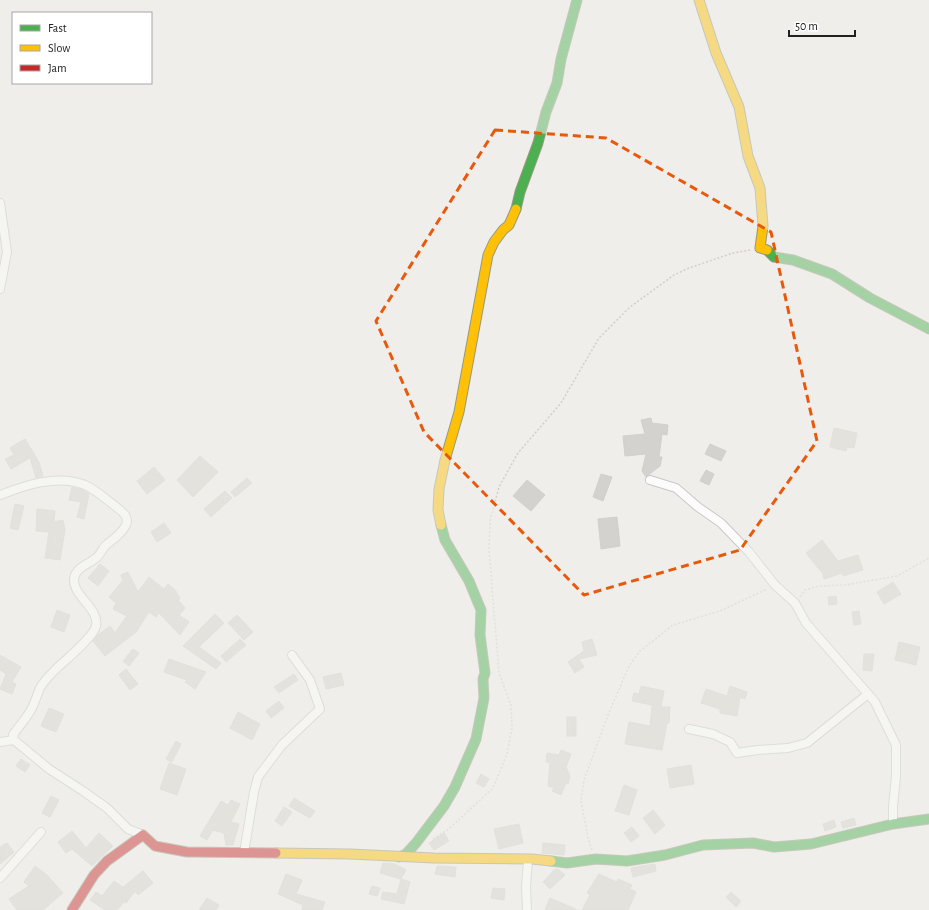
<svg xmlns="http://www.w3.org/2000/svg" width="929" height="910" font-family="'Alegreya Sans',sans-serif">
<rect width="100%" height="100%" fill="#efeeea"/>
<!-- building -->
<g fill="#d4d2cf" stroke="#d2d0cb">
<polygon points="651,418 652,423 668,425 667,435 662,434 659,457 662,457 660,466 646,477 642,471 646,454 625,456 623,436 645,434 641,420"/>
<polygon points="834,428 857,433 854,448 847,447 846,451 830,447"/>
<polygon points="25,439 39,462 43,476 36,478 30,458 11,469 5,459 14,455 10,448"/>
<polygon points="710,444 726,451 721,461 705,454"/>
<polygon points="200,456 218,472 193,497 177,480"/>
<polygon points="154,467 165,480 147,494 137,481"/>
<polygon points="706,470 714,474 709,485 700,481"/>
<polygon points="601,474 612,477 603,501 593,497"/>
<polygon points="247,478 252,483 235,497 231,492"/>
<polygon points="527,480 545,495 531,511 513,496"/>
<polygon points="72,487 83,490 89,494 84,519 77,517 81,502 69,500"/>
<polygon points="225,491 232,498 211,517 204,509"/>
<polygon points="15,504 24,506 18,530 10,528"/>
<polygon points="37,509 55,511 54,522 63,520 65,530 60,560 45,558 49,532 36,531"/>
<polygon points="617,517 620,546 601,549 598,519"/>
<polygon points="164,523 171,533 157,542 151,532"/>
<polygon points="822,540 838,561 858,555 863,570 843,576 843,573 824,579 823,574 806,553"/>
<polygon points="100,564 109,571 98,586 88,578"/>
<polygon points="128,572 138,592 149,577 164,589 168,584 176,591 180,599 178,600 185,608 179,615 189,622 180,635 159,613 156,617 149,612 136,632 105,656 93,641 98,635 110,626 115,633 127,616 113,609 116,603 109,597 123,580 121,575"/>
<polygon points="893,582 901,594 884,604 877,592"/>
<polygon points="836,596 837,604 829,605 828,597"/>
<polygon points="57,610 70,615 64,632 51,627"/>
<polygon points="859,611 861,624 854,625 852,612"/>
<polygon points="215,614 224,623 199,647 221,663 216,669 183,646"/>
<polygon points="237,615 253,632 244,640 228,623"/>
<polygon points="240,639 246,645 226,662 221,656"/>
<polygon points="592,639 597,655 579,659 584,667 575,673 568,662 584,651 582,642"/>
<polygon points="899,642 920,647 916,665 895,660"/>
<polygon points="133,649 139,653 129,666 123,661"/>
<polygon points="864,654 874,654 872,671 863,670"/>
<polygon points="0,655 21,667 12,682 16,684 12,694 0,689 6,674 0,670"/>
<polygon points="169,659 206,672 195,689 185,682 187,680 164,672"/>
<polygon points="126,669 138,684 130,690 119,675"/>
<polygon points="341,673 344,685 326,689 323,677"/>
<polygon points="294,674 298,680 279,693 274,687"/>
<polygon points="641,686 664,691 661,707 670,707 669,723 667,723 662,750 625,744 629,722 650,726 652,705 632,701 634,693 639,694"/>
<polygon points="730,686 747,692 745,699 740,697 737,716 720,713 720,709 701,703 706,689 727,696"/>
<polygon points="279,701 284,708 271,718 266,711"/>
<polygon points="49,708 64,714 56,732 41,726"/>
<polygon points="238,712 260,724 252,740 230,728"/>
<rect x="567" y="717" width="9" height="19"/>
<polygon points="176,741 181,744 172,762 166,759"/>
<polygon points="561,750 571,754 566,767 570,776 568,784 566,783 561,795 552,791 554,788 548,786 550,763 546,762 547,753 559,755"/>
<polygon points="21,759 30,765 25,772 16,766"/>
<polygon points="169,763 186,769 177,795 160,789"/>
<polygon points="691,765 694,784 670,788 667,769"/>
<polygon points="481,774 489,779 484,787 476,783"/>
<polygon points="624,785 637,790 629,815 615,811"/>
<polygon points="51,796 59,800 50,817 42,813"/>
<polygon points="294,798 315,811 310,818 289,806"/>
<polygon points="231,800 240,804 231,822 239,824 233,845 226,845 224,833 213,830 207,840 200,836 221,801 228,805"/>
<polygon points="284,807 292,812 282,826 275,821"/>
<polygon points="653,810 665,825 655,834 643,818"/>
<polygon points="854,818 856,825 843,828 841,822"/>
<polygon points="834,820 836,827 825,831 823,824"/>
<polygon points="519,824 523,843 499,849 494,829"/>
<polygon points="632,827 639,836 631,842 624,833"/>
<polygon points="72,831 86,848 99,833 113,846 92,866 72,849 66,853 58,842"/>
<polygon points="444,833 449,841 434,850 429,843"/>
<polygon points="7,843 14,852 0,864 0,847"/>
<polygon points="543,843 565,845 564,855 542,853"/>
<polygon points="383,863 395,864 406,870 401,879 380,873"/>
<polygon points="655,864 656,871 633,877 631,868"/>
<polygon points="35,866 47,875 63,893 43,910 17,910 9,899 29,886 24,882"/>
<polygon points="437,866 456,867 455,877 435,874"/>
<polygon points="555,869 559,870 565,875 550,889 543,882"/>
<polygon points="143,871 153,883 138,895 135,891 126,903 124,902 117,910 105,910 90,900 96,892 102,896 114,881 123,887"/>
<polygon points="286,874 302,880 296,894 325,902 322,910 302,910 303,905 278,894"/>
<polygon points="599,874 617,882 618,879 632,885 630,889 636,892 628,910 582,910 590,895 587,893"/>
<polygon points="401,879 410,882 404,904 381,899 383,892 397,894"/>
<polygon points="372,886 380,888 377,896 369,894"/>
<polygon points="493,888 505,889 504,900 491,898"/>
<polygon points="731,892 741,901 736,907 726,897"/>
<polygon points="207,898 219,905 216,910 199,910"/>
<polygon points="550,898 578,910 545,910"/>
</g>
<g fill="none" stroke-linecap="round" stroke-linejoin="round">
<!-- street casing -->
<g stroke="#c8c8c6" stroke-width="10">
<g id="street">
<polyline points="0,203 7,252 0,289"/>
<polyline points="650,480 676,488 698,507 721,523 749,552 775,585 795,603 806,623 875,702 896,745 896,776 893,807 893,824"/>
<path d="M 0,495 C 26,485 58,474 85,485 C 96,490 106,499 115,506 C 121,511 130,516 126,525 C 121,535 113,539 105,546 C 102,550 100,555 96,558 C 89,564 79,566 75,575 C 68,594 100,607 96,626 C 94,637 64,661 55,670 C 50,675 43,682 40,688 C 37,695 35,702 32,708 C 27,718 19,726 13,735 L 14,740"/>
<polyline points="689,729 713,734 730,742 737,753 758,750 788,748 807,743 868,694"/>
<polyline points="0,742 14,740 49,769 83,791 107,808 128,829 143,835"/>
<polyline points="244,853 254,792 258,777 282,745 320,709 310,680 292,655"/>
<polyline points="0,878 41,832"/>
<polyline points="527,910 526,887 528,859"/>
</g>
</g>
<!-- fast casing -->
<g stroke="#959982" stroke-width="11">
<g id="fast">
<polyline points="516,209 520,192 538,143 546,112 557,83 561,59 577,0"/>
<polyline points="767,250 774,257 793,260 832,274 870,298 929,329"/>
<polyline points="399,857 406,854 416,843 444,806 455,787 476,739 484,698 483,679 485,673 480,635 481,610 469,581 445,540 441,525"/>
<polyline points="551,861 567,863 596,859 627,861 665,855 703,845 753,843 774,847 811,844 893,824 929,819"/>
</g>
</g>
<!-- slow casing -->
<g stroke="#959982" stroke-width="11">
<g id="slow">
<polyline points="699,0 716,53 739,107 748,156 760,188 763,226 760,248 767,250"/>
<polyline points="441,525 438,510 439,489 445,460 459,412 488,255 494,242 503,230 509,225 516,209"/>
<polyline points="276,853 350,854 434,858 532,859 551,861"/>
</g>
</g>
<!-- jam casing -->
<g stroke="#959982" stroke-width="11">
<polyline id="jam" points="72,910 94,875 107,861 143,835 155,846 187,852 276,853"/>
</g>
<!-- path -->
<g stroke="#d8ccc8" stroke-width="1.5" stroke-dasharray="2 2" stroke-linecap="butt">
<polyline points="800,597 805,590 819,586 845,585 897,576 929,558"/>
<polyline points="433,839 449,829 493,788 507,754 512,728 511,705 499,673 489,550 490,521 499,487 518,453 561,403 599,338 630,307 674,275 689,268 733,253 750,250"/>
<polyline points="592,850 588,838 581,801 584,780 608,715 629,666 640,651 673,625 720,611 767,589"/>
</g>
<!-- street -->
<use href="#street" stroke="#fdfcfc" stroke-width="8"/>
<!-- fast -->
<use href="#fast" stroke="#4caf50" stroke-width="9"/>
<!-- slow -->
<use href="#slow" stroke="#ffc107" stroke-width="9"/>
<!-- jam -->
<use href="#jam" stroke="#c62828" stroke-width="9"/>
</g>
<!-- marked area -->
<path d="M0 0H929V910H0ZM 495,130 L 606,138 L 771,232 L 817,441 L 740,550 L 584,595 L 424,432 L 376,321 Z" fill="#efeeea" fill-opacity=".55" fill-rule="evenodd"/>
<path fill="none" stroke="#e8590c" stroke-width="3" stroke-dasharray="8 5" stroke-linejoin="round" d="M 495,130 L 606,138 L 771,232 L 817,441 L 740,550 L 584,595 L 424,432 L 376,321 Z"/>
<!-- legend -->
<rect x="12" y="12" width="140" height="72" fill="#ffffff" stroke="#a6a6a6"/>
<rect x="20" y="25" width="20" height="6" fill="#4caf50" stroke="#a6a6a6"/>
<text x="48" y="32" font-size="12" fill="#212121">Fast</text>
<rect x="20" y="45" width="20" height="6" fill="#ffc107" stroke="#a6a6a6"/>
<text x="48" y="52" font-size="12" fill="#212121">Slow</text>
<rect x="20" y="65" width="20" height="6" fill="#c62828" stroke="#a6a6a6"/>
<text x="48" y="72" font-size="12" fill="#212121">Jam</text>
<!-- scale -->
<path d="M789 30v6h66v-6" fill="none" stroke="#212121" stroke-width="2"/>
<text x="795" y="30" font-size="12" fill="#212121" stroke="#ffffff" stroke-width="3" paint-order="stroke">50 m</text>
</svg>
